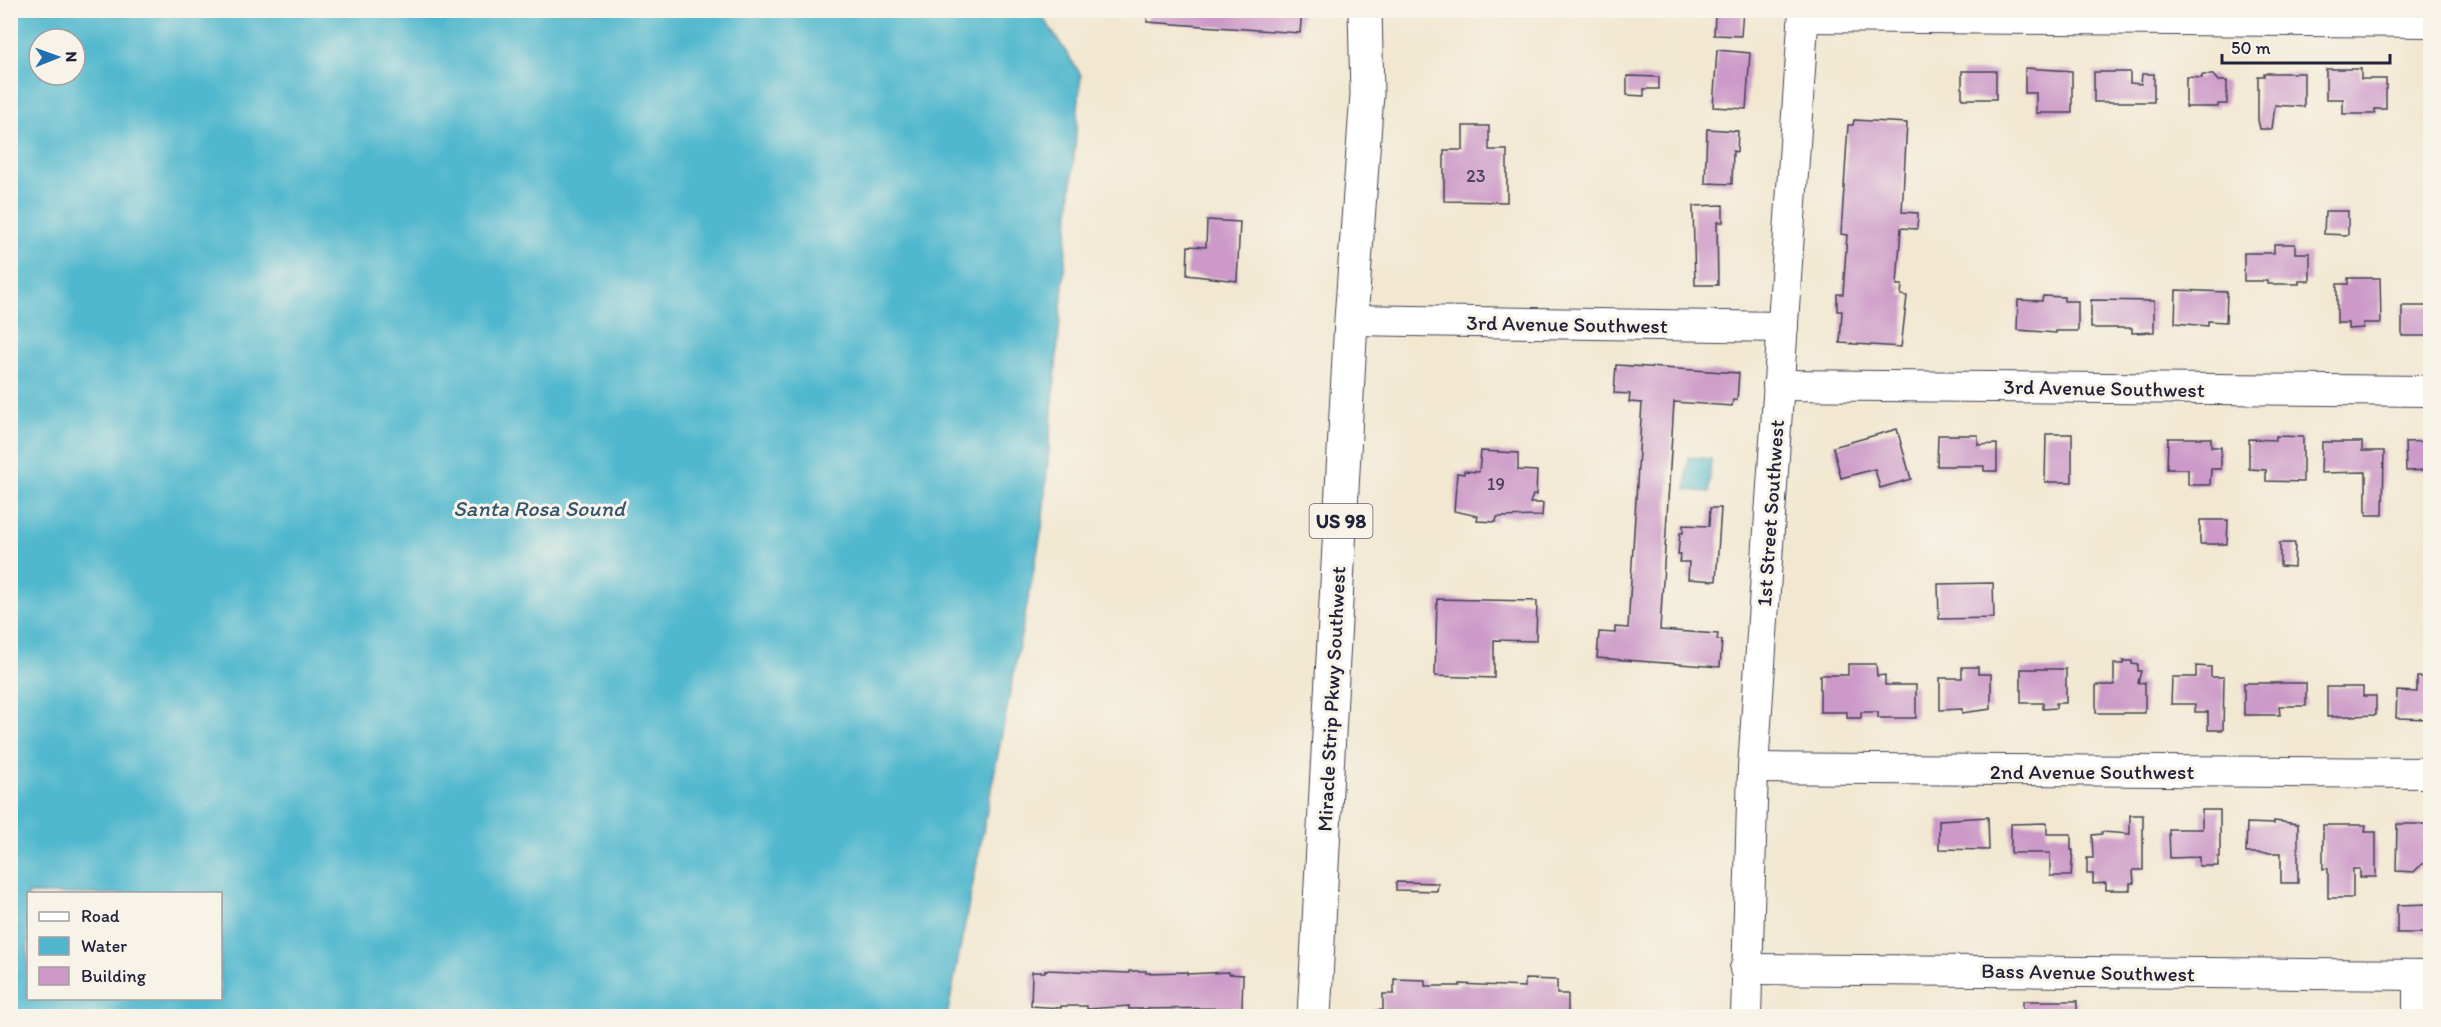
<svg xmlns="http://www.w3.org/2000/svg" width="2441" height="1027" font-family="Itim,sans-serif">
<rect width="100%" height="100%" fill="#f7f3e8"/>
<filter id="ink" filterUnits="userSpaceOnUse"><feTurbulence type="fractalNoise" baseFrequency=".0167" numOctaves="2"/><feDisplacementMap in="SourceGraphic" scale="12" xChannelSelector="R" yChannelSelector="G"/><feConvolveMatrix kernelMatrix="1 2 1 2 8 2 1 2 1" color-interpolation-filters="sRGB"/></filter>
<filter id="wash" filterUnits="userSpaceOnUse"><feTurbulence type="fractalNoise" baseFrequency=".008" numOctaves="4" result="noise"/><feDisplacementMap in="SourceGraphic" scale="24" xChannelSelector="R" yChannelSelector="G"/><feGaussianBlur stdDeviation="1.35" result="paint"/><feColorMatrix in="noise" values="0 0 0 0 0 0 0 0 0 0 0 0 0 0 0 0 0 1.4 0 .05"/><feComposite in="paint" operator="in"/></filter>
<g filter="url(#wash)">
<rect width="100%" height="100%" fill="#f2e8d2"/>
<!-- water -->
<g fill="#50b7ce" stroke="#396c84" stroke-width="1.5" fill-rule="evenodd">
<path d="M 10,11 L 1039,11 L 1081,75 L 1042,528 L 947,1016 L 11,1016 ZM 39,39 L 75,39 L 75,75 L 39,75 ZM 28,894 L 220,894 L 220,998 L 28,998 Z"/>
<polygon points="1688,457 1711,459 1709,492 1686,490"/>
</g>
<g id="blocks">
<!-- building -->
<g fill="#cc99c8">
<polygon points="1148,10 1302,10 1300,33 1147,22"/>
<polygon points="1696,10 1743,10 1741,36 1714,35 1715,14"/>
<polygon points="1717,50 1750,53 1746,109 1713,107"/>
<polygon points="2025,68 2072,71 2072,113 2036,113 2036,93 2025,93"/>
<polygon points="2326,69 2361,69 2361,79 2386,79 2386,109 2375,109 2375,114 2343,114 2343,99 2326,99"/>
<rect x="1962" y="71" width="34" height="28"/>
<polygon points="2094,72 2130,72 2130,83 2141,84 2142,74 2154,74 2154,102 2094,102"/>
<polygon points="2264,73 2304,73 2304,107 2275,105 2272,129 2260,129 2258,120 2258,76 2264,76"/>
<polygon points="2202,75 2213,75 2218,81 2227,81 2227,104 2218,104 2218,107 2186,107 2186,77 2202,78"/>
<polygon points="1627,76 1659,77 1659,89 1644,89 1644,96 1627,95"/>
<polygon points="1854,120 1907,123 1902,212 1918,213 1917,229 1901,228 1897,285 1902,285 1901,295 1907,296 1901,347 1840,343 1842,311 1837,311 1837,294 1843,294 1847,235 1841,234 1848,125 1853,125"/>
<polygon points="1463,126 1489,126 1489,150 1507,150 1507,202 1444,201 1444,150 1463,150"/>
<polygon points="1707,129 1738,131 1737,152 1733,151 1732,184 1705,183"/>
<polygon points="1723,205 1723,222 1717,222 1718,285 1695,285 1693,206"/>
<polygon points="2325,211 2348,211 2348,235 2324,234"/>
<polygon points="1207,220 1240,222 1237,281 1187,275 1188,246 1206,247"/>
<polygon points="2274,244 2295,244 2295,253 2310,253 2310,281 2299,281 2299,284 2267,284 2267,281 2244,281 2244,253 2274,253"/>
<polygon points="2348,278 2380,278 2381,323 2363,323 2363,328 2348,329 2348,323 2337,323 2337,284 2348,284"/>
<polygon points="2176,290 2227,292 2226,322 2208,321 2208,326 2175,323"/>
<polygon points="2043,296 2064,297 2064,301 2078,301 2078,331 2056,331 2056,333 2017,330 2018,300 2042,301"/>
<polygon points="2091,300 2154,301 2154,332 2132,333 2132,328 2091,328"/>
<rect x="2402" y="306" width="28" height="30"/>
<polygon points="1616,365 1739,373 1737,400 1733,400 1732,406 1674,402 1660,630 1718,634 1717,640 1722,640 1720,667 1597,658 1599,632 1615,633 1615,627 1628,628 1642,403 1629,402 1630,394 1614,393"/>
<polygon points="1897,429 1911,479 1880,488 1875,469 1841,478 1833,447"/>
<polygon points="2046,434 2072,434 2072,482 2045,482"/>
<polygon points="1938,435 1978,435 1978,445 1997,444 1997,471 1984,471 1984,466 1937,466"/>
<polygon points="2276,436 2303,437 2303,482 2266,481 2266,470 2249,469 2249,439 2276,440"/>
<polygon points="2168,438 2211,438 2211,447 2221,447 2221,469 2211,469 2210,485 2188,485 2188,469 2167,469"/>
<polygon points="2430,441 2430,470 2406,471 2405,442"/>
<polygon points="2322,442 2362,442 2362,451 2384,451 2383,515 2366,515 2366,472 2321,473"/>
<polygon points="1481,451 1518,453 1518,470 1537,471 1536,495 1533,495 1530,503 1543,503 1542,516 1497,517 1496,522 1477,521 1478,516 1454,511 1457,473 1464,474 1464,471 1479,472"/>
<polygon points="1710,508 1721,508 1716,581 1688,579 1689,562 1680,562 1681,554 1678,554 1680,533 1683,533 1683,525 1709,526"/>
<polygon points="2200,520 2228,520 2227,544 2200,544"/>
<polygon points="2280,543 2295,543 2294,567 2280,566"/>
<polygon points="1993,583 1994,618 1939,619 1938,584"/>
<polygon points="1437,599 1537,601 1536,641 1494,640 1494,678 1435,676"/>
<polygon points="2123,661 2132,661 2132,664 2138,665 2138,671 2141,671 2138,683 2145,683 2145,713 2096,713 2096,685 2114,685 2114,664 2123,664"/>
<polygon points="1848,664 1876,664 1877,676 1885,675 1885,685 1916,685 1916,718 1878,718 1878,712 1861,712 1861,718 1847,718 1847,712 1820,712 1820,675 1848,675"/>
<polygon points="2196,666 2211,667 2211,677 2224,677 2223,730 2208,730 2208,712 2195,712 2195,704 2171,704 2172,677 2196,677"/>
<polygon points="1962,667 1978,667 1978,674 1991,674 1991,709 1962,713 1962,709 1940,710 1940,678 1962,678"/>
<polygon points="2021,669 2066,669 2066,703 2056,703 2056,708 2043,709 2043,703 2021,703"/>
<polygon points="2417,677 2430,677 2430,719 2396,718 2397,691 2417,692"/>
<polygon points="2244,683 2306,683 2306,706 2279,706 2280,715 2244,715"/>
<polygon points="2327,687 2363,687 2363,696 2376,696 2376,715 2327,717"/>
<polygon points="2202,810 2220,810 2220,857 2218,857 2218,866 2199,866 2199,857 2170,858 2169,829 2202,829"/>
<polygon points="2130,815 2143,815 2143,870 2133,870 2134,883 2130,883 2130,890 2106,890 2106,883 2093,884 2093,874 2087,874 2087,858 2093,858 2092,835 2102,834 2102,832 2130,834"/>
<polygon points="1988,817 1989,850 1939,849 1939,820"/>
<polygon points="2274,821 2298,824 2298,883 2281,883 2281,853 2246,853 2247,823 2274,824"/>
<polygon points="2047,823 2047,834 2071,834 2071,850 2073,850 2071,876 2050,876 2050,853 2011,853 2011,824"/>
<polygon points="2397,824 2430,824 2430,864 2422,864 2414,872 2396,871"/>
<polygon points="2323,825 2366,825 2365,832 2376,832 2376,877 2360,877 2360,869 2353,869 2353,898 2328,898 2328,868 2323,869"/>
<polygon points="1396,882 1438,883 1437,891 1396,890"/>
<polygon points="2430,904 2430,933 2397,933 2397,905"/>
<polygon points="1045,970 1129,973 1129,971 1146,971 1146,973 1187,972 1187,974 1229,972 1229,974 1243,975 1242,1008 1129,1009 1129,1006 1087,1009 1087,1006 1061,1006 1061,1008 1031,1006 1032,972 1045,972"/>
<polygon points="1394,979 1425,980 1425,986 1460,986 1460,984 1525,987 1525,979 1557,980 1557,994 1568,994 1568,1016 1375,1016 1376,1010 1383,1010 1383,994 1394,994"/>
<rect x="2023" y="1001" width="54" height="15"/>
</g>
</g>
</g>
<g filter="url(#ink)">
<use href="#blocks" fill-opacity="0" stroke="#414052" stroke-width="1.5"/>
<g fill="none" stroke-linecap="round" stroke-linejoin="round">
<!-- minor casing -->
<g stroke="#414052" stroke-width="32">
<g id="minor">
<polyline points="1804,17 2430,22"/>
<polyline points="1351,320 1783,327"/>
<polyline points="1778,385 2430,391"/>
<polyline points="1753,768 2430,773"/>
<polyline points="1745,969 2430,975"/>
<polyline points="1746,1016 1753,768 1804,10"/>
<polyline points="2418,1016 2418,975"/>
</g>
</g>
<!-- highway casing -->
<g stroke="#414052" stroke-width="35">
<polyline id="highway" points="1314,1016 1351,320 1367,94 1365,10"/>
</g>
<!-- minor -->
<use href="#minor" stroke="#fff" stroke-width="30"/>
<!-- highway -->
<use href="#highway" stroke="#fff" stroke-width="33"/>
</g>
</g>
<g text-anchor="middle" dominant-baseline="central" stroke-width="6" stroke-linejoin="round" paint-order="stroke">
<!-- number labels -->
<g font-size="18" fill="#4c405e">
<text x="1476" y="176">23</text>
<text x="1496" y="484">19</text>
</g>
<!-- shield labels -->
<rect fill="#f7f3e8" stroke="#62616f" stroke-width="1.5" x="1309.5" y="504" width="63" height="34" rx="4.5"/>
<g font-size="20" font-weight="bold" fill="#22223b">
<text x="1341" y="521">US 98</text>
</g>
<!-- street labels -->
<g font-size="21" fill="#22223b" stroke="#f7f3e8">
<text transform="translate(1567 324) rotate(1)">3rd Avenue Southwest</text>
<text transform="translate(2104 388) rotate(1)">3rd Avenue Southwest</text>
<text transform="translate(1770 513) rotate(-86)">1st Street Southwest</text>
<text transform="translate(1331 699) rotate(-87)">Miracle Strip Pkwy Southwest</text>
<text x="2092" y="771">2nd Avenue Southwest</text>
<text transform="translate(2088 972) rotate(1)">Bass Avenue Southwest</text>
</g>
<!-- water labels -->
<g font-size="22" font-style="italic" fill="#32566e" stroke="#f7f3e8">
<text x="539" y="508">Santa Rosa Sound</text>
</g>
</g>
<!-- margin -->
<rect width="2441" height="1027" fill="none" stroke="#f7f3e8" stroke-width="36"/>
<!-- legend -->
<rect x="27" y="892" width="195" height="108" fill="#f7f3e8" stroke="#a29fa3" stroke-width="1.5"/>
<rect x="39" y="912" width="30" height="9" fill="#ffffff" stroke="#a29fa3" stroke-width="1.5"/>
<text x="81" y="922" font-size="18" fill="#22223b">Road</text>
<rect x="39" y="937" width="30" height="18" fill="#50b7ce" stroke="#a29fa3" stroke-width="1.5"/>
<text x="81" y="952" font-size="18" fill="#22223b">Water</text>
<rect x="39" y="967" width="30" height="18" fill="#cc99c8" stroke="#a29fa3" stroke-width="1.5"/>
<text x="81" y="982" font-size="18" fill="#22223b">Building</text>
<!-- north arrow -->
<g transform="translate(57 57) rotate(89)"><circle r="28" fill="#f7f3e8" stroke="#a29fa3" stroke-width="1.5"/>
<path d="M0-4.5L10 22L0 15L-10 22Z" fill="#1f6fb2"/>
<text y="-9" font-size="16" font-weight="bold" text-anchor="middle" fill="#22223b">N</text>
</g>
<!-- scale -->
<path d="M2222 54v9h168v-9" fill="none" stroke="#22223b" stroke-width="3"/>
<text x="2231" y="54" font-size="18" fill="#22223b" stroke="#f7f3e8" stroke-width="4.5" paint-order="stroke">50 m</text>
</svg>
